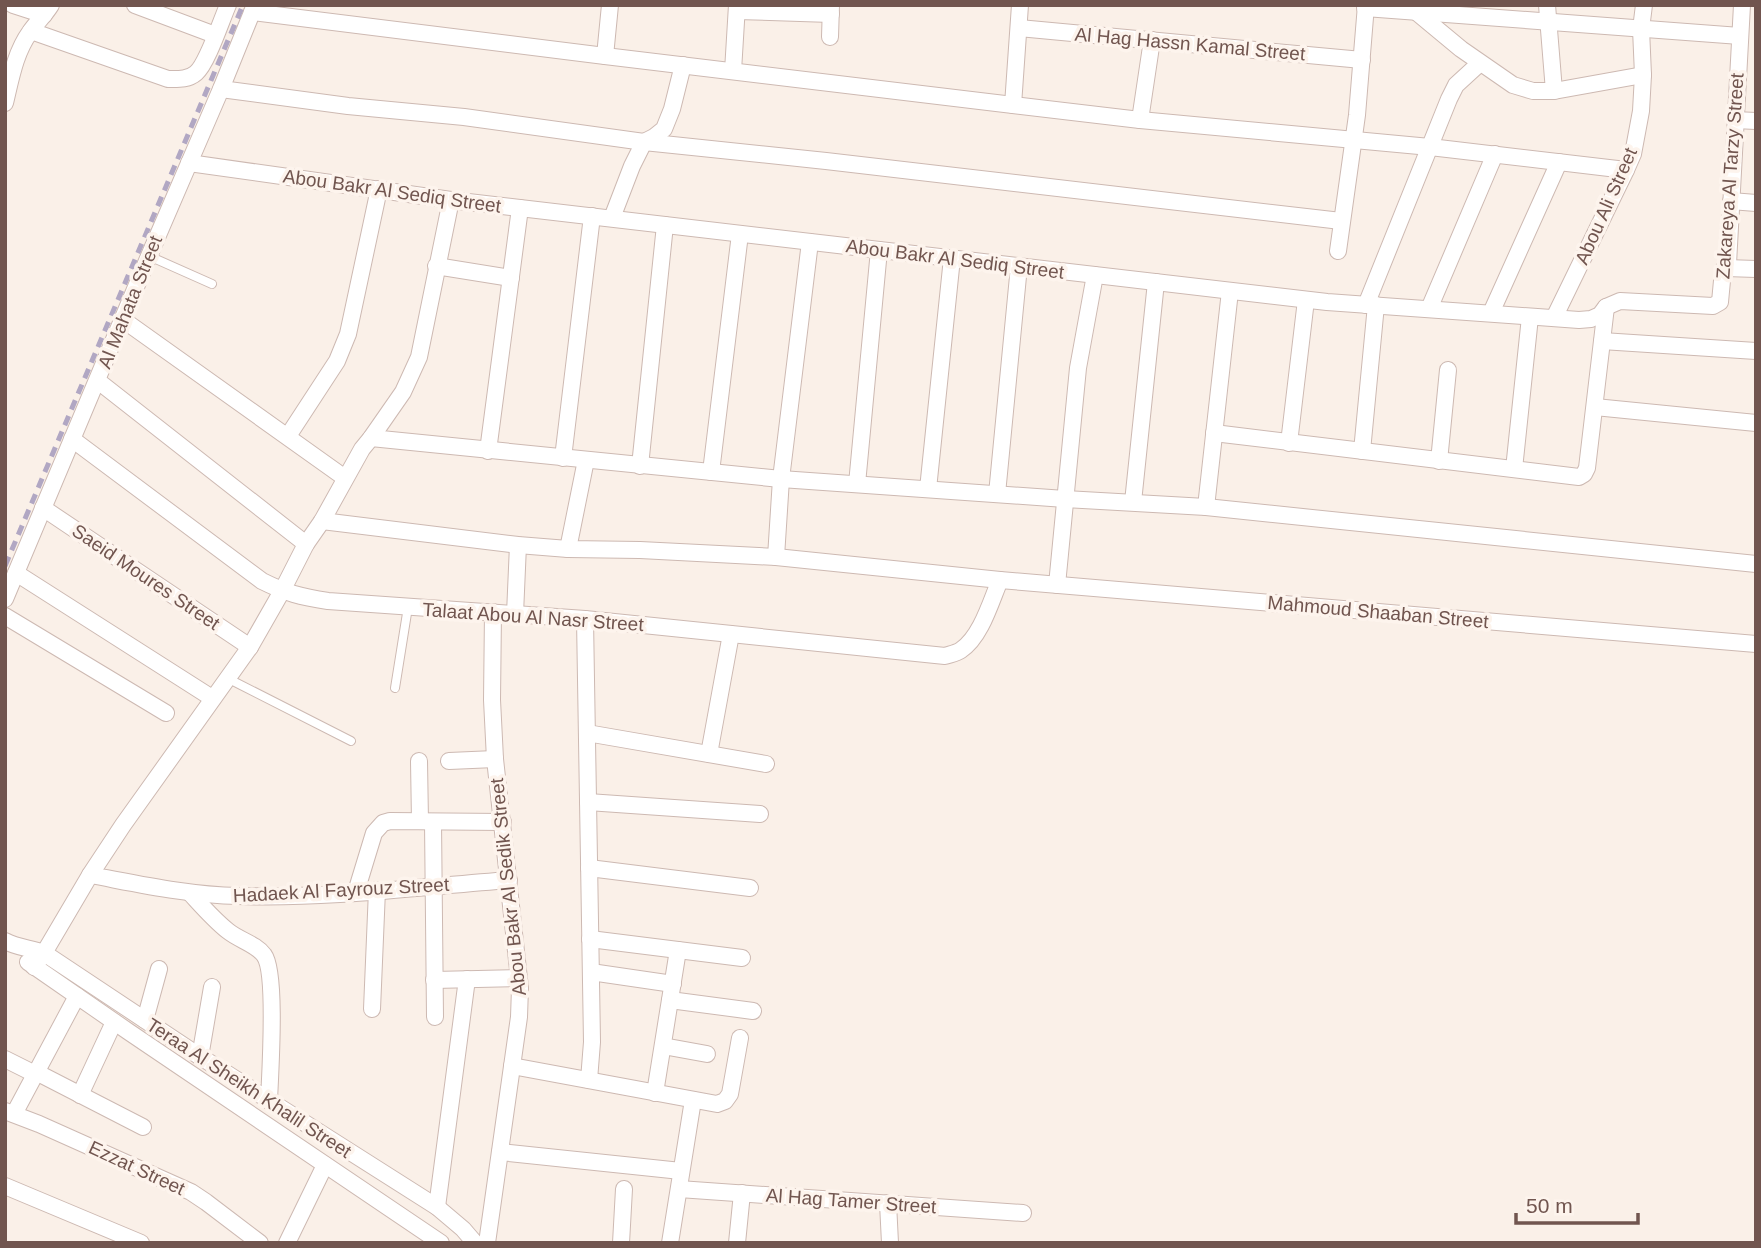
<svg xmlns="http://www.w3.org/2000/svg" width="1761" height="1248" font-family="Helvetica,sans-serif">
<rect width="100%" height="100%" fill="#faf0e8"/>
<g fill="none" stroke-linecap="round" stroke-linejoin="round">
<!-- lane casing -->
<g stroke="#cdb9b2" stroke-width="10">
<g id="lane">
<polyline points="149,256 212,284"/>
<polyline points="227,678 351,741"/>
<polyline points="395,688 408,607"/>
</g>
</g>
<!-- street casing -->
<g stroke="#cdb9b2" stroke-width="18">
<g id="street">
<polyline points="13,5 44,15"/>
<polyline points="135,5 215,35"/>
<polyline points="1547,5 1554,91"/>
<polyline points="1365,8 1740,36"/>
<polyline points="1414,10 1461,49 1513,85 1533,91 1554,91 1643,75"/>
<polyline points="737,11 831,14"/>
<polyline points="252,12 605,56 1013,105 1140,120 1430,147 1626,170"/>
<polyline points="1019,28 1362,60"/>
<path d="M 31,31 L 168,79 C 177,79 188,80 196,73 C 207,64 221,21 228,5"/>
<polyline points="830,37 831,5"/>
<polyline points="605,56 610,5"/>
<polyline points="733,71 737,5"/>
<polyline points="221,89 348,106 464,117 644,142 826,161 1341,221"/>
<path d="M 5,103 C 11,78 15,53 30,32 C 36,23 45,15 51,5"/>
<polyline points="1013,105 1020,5"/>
<polyline points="1140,120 1152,40"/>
<polyline points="1735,120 1756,121"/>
<polyline points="189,163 451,200 1327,302 1579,320 1591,319 1600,315 1606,307 1620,301 1713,306 1720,302 1723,270 1728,264 1742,5"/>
<polyline points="1731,201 1756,203"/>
<polyline points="612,218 632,166 644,142 654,137 664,129 672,109 683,65"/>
<polyline points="1338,251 1357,115 1366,5"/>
<polyline points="436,266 511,278"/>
<polyline points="1726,268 1756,269"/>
<polyline points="1366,305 1449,99 1456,85 1480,63"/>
<polyline points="1429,309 1495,154"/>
<polyline points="1491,313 1559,162"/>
<polyline points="1554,318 1626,170 1633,154 1641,111 1643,75 1641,29 1644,5"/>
<polyline points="122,319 345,478"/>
<polyline points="1602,341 1756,351"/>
<polyline points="98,381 306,544"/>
<polyline points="1595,407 1756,423"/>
<polyline points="1214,433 1579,477 1584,474 1587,468 1606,307"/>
<polyline points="288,436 337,361 348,334 379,189"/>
<polyline points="371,438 781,479 1065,499 1206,507 1756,564"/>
<path d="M 72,439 L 262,581 C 286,593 301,597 328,601 L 585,619 L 945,656 C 951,654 957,653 961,650 C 981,637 991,601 1000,580"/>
<polyline points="1289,443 1306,300"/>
<polyline points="488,451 520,208"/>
<polyline points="1362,451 1376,305"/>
<polyline points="563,458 592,216"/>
<polyline points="1439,461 1448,370"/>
<polyline points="640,466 665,225"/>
<polyline points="1514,469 1530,317"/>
<polyline points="711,472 740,234"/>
<polyline points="857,484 879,250"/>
<polyline points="928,489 952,258"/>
<polyline points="997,494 1019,266"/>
<polyline points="1133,502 1156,282"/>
<polyline points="1206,507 1230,291"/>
<polyline points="43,508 250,647"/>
<polyline points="322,521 518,545 568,549 640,550 776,557 1000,580 1756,644"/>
<polyline points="568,549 586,460"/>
<polyline points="776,557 781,479 810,242"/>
<polyline points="16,573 212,698"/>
<polyline points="1057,585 1078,368 1095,275"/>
<polyline points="5,599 149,256 221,89 255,5"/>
<polyline points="515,614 518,545"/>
<polyline points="5,616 166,713"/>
<polyline points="585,619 592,1042 589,1080"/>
<polyline points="587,733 766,764"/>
<polyline points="709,754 731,634"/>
<polyline points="419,761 420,821"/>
<polyline points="449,761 495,759"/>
<polyline points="588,802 760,814"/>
<polyline points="433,822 435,1017"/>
<polyline points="589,868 750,888"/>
<path d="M 90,875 C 139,884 188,895 238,896 C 328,899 419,887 509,880"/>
<polyline points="356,892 374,833 383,823 390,821 503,822"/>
<path d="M 190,893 C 202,906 214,920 228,931 C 239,940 256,944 264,955 C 277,972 270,1075 269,1101"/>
<polyline points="590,939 742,958"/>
<path d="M 5,941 C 18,948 31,948 44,953 L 196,1054 L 437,1207 L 463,1229 L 475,1243"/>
<polyline points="28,962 129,1032 441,1243"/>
<polyline points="34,967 44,953 90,875 123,825 250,647 282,591 306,544 322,521 362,449 371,438 403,392 419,357 451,200"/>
<polyline points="591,972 673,984"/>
<polyline points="434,980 519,978"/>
<polyline points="670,1000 753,1011"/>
<polyline points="372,1009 377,890"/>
<polyline points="145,1020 159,969"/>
<polyline points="663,1046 707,1054"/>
<polyline points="200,1057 212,987"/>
<polyline points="5,1059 35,1074"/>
<polyline points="512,1066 717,1104 725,1101 730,1094 740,1038"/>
<polyline points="36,1072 143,1127"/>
<polyline points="655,1093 678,950"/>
<polyline points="80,1095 114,1022"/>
<polyline points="5,1111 39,1124 191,1192 206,1202 260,1243"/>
<polyline points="14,1114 77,996"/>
<polyline points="500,1152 681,1171"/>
<polyline points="5,1186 141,1243"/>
<polyline points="679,1189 1023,1213"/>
<polyline points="888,1203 890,1243"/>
<polyline points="437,1207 467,979"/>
<polyline points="287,1243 325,1165"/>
<polyline points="487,1243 519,1017 520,988 495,759 492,700 493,612"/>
<polyline points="621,1243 624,1189"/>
<polyline points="670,1243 693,1100"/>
<polyline points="737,1243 742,1193"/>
</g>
</g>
<!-- lane -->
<use href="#lane" stroke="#fff" stroke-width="8"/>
<!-- street -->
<use href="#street" stroke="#fff" stroke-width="16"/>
<!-- rail -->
<polyline stroke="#b1a7c3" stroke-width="5" stroke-dasharray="10 7" stroke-linecap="butt" points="5,566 243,5"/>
</g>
<g text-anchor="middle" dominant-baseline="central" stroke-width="7" stroke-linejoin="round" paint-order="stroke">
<!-- street labels -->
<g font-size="19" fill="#71554f" stroke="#fdf4ed">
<text transform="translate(1190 44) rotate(5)">Al Hag Hassn Kamal Street</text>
<text transform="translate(1730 176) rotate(-86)">Zakareya Al Tarzy Street</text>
<text transform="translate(392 191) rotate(8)">Abou Bakr Al Sediq Street</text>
<text transform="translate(1606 206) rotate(-66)">Abou Ali Street</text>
<text transform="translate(955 259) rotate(7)">Abou Bakr Al Sediq Street</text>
<text transform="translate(130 302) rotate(-68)">Al Mahata Street</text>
<text transform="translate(146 577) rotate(34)">Saeid Moures Street</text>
<text transform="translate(1378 612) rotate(5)">Mahmoud Shaaban Street</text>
<text transform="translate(533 617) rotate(4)">Talaat Abou Al Nasr Street</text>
<text transform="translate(508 887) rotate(-96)">Abou Bakr Al Sedik Street</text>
<text transform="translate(341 890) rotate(-3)">Hadaek Al Fayrouz Street</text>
<text transform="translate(249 1088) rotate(33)">Teraa Al Sheikh Khalil Street</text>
<text transform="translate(137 1168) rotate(25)">Ezzat Street</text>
<text transform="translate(851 1201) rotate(4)">Al Hag Tamer Street</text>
</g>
</g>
<!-- border -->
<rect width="1761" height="1248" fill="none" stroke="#71554f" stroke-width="14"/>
<!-- scale -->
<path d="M1516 1213v10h122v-10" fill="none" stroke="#71554f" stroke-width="3.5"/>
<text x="1526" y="1213" font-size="21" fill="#71554f" stroke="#fdf4ed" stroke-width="5" paint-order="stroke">50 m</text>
</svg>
